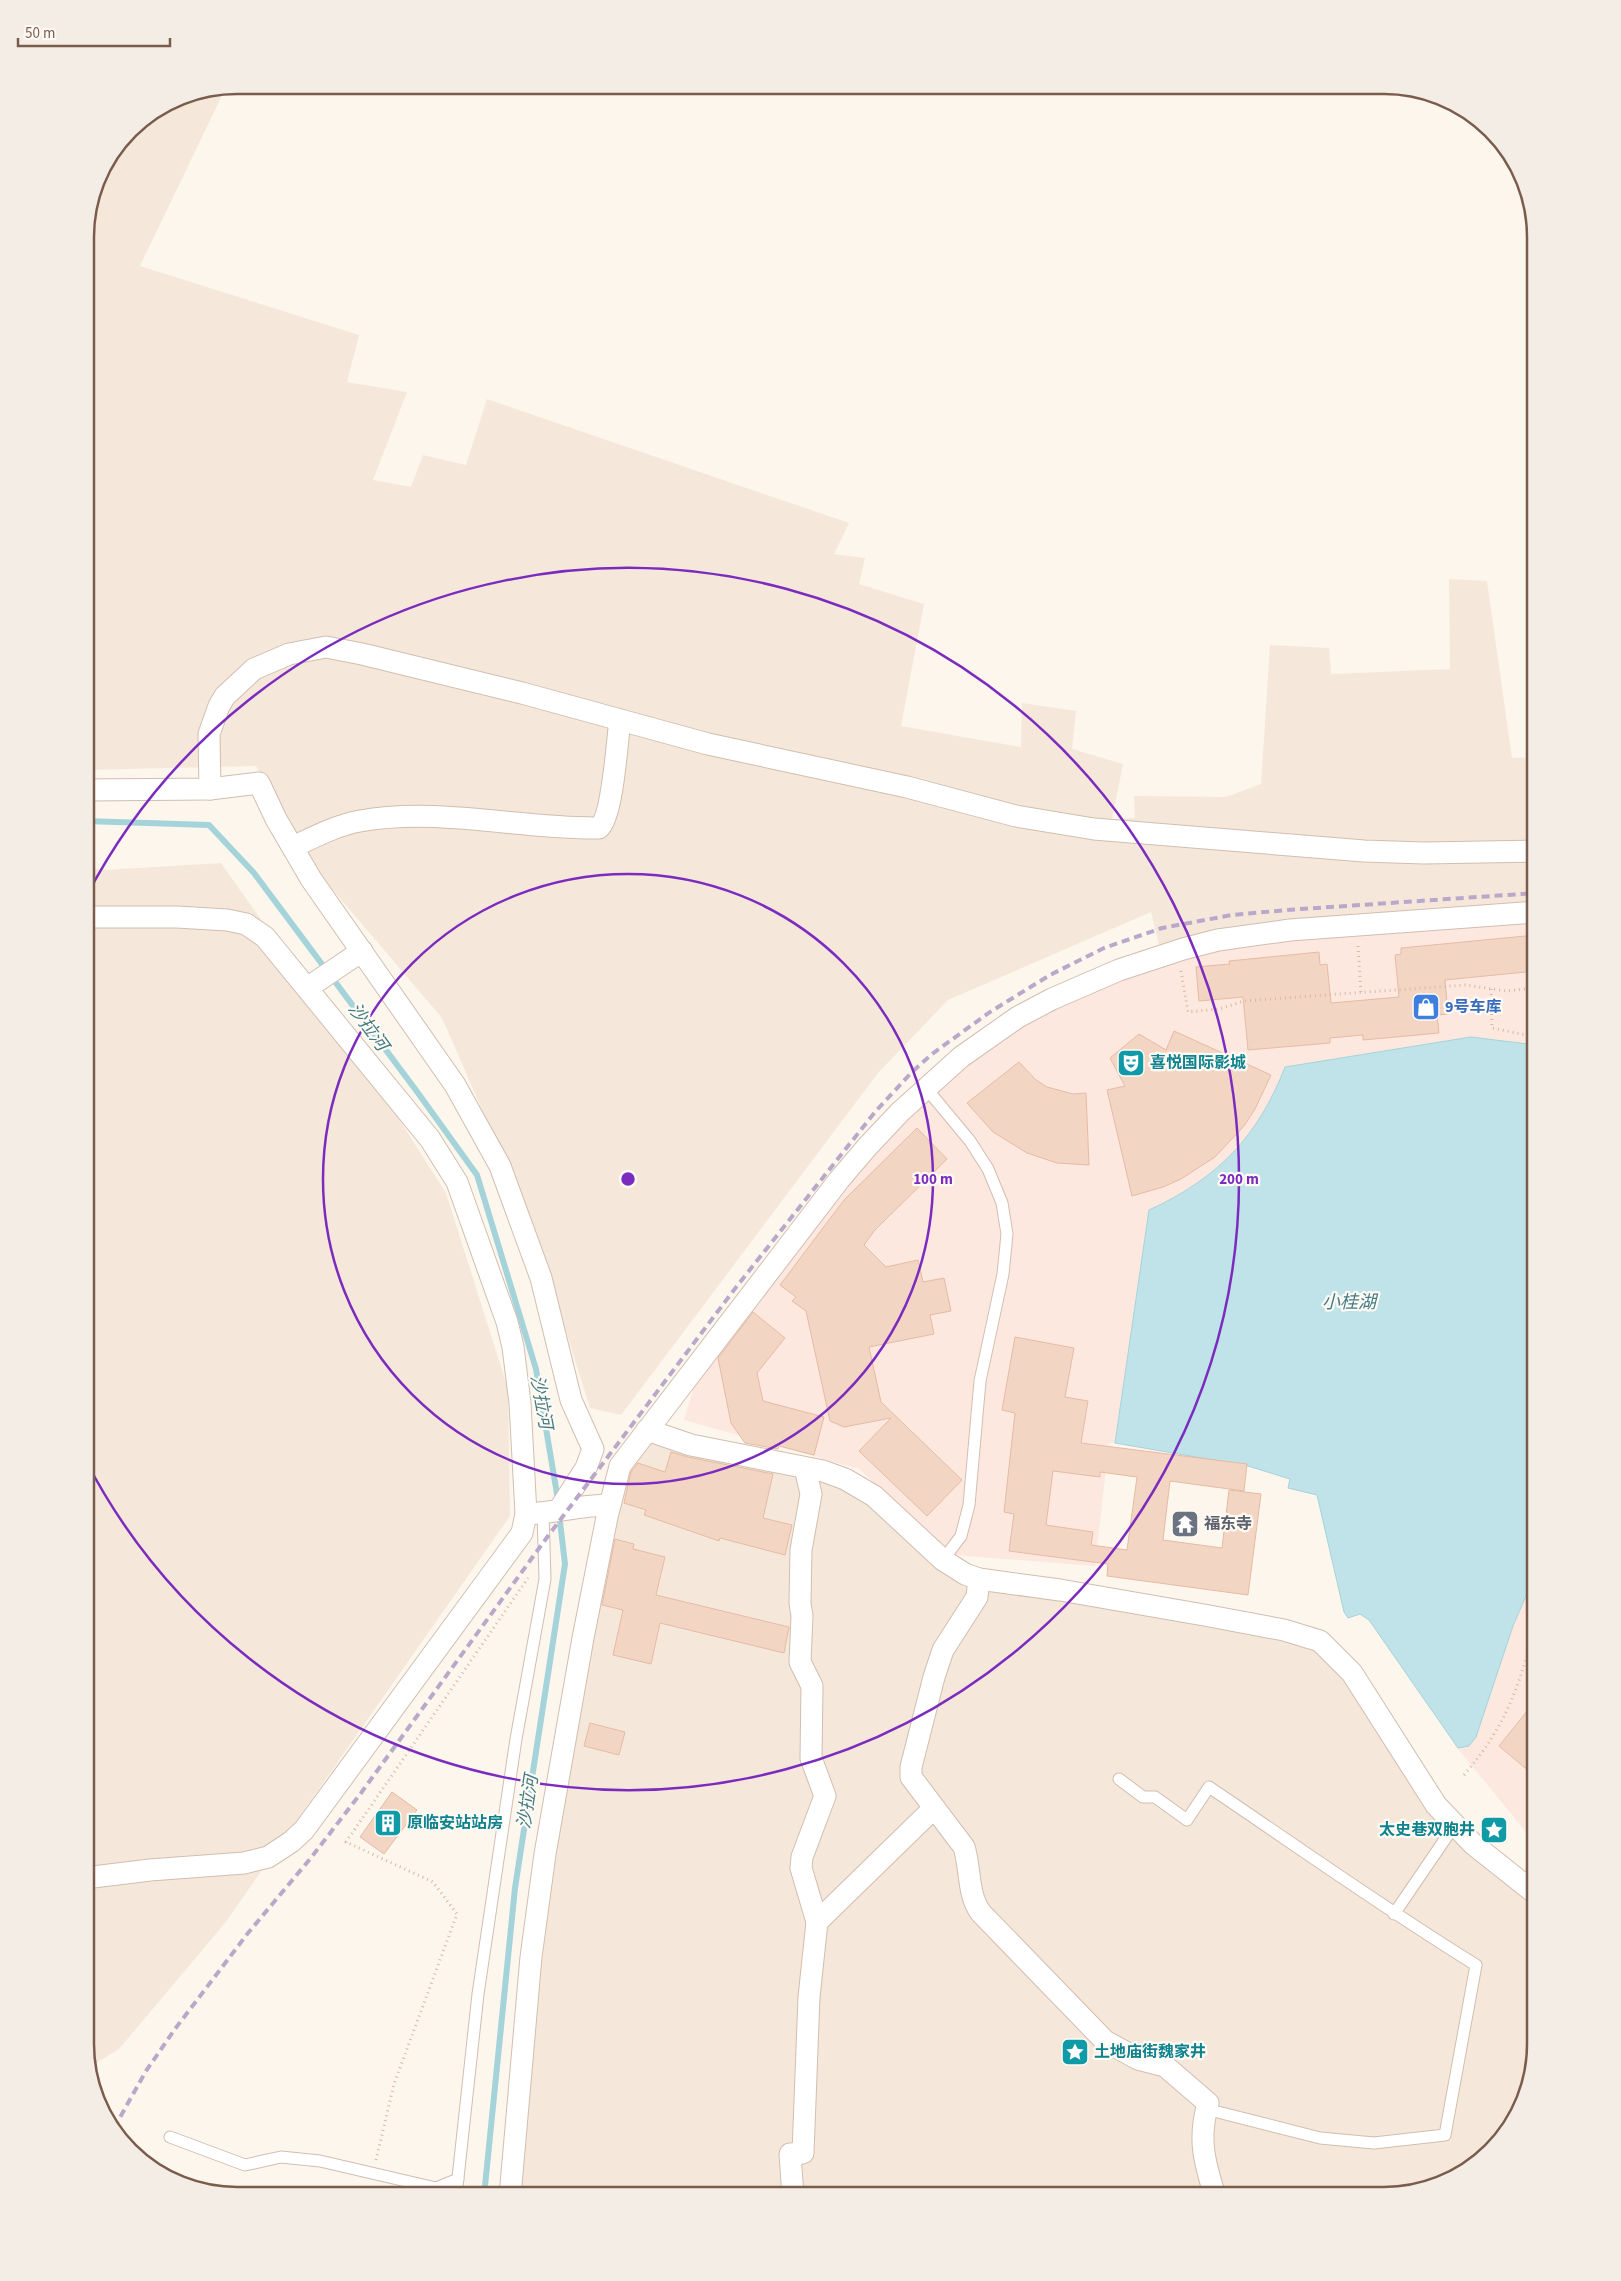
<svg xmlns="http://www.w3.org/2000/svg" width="1621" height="2281" font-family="'Source Sans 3','Noto Sans SC',sans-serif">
<rect width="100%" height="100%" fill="#fdf6ec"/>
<!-- residential -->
<g fill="#f5e8da">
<polygon points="226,87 140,266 359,335 347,382 407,392 373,480 411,487 423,455 466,465 487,399 849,523 834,554 865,558 859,584 924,604 901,726 1021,747 1022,703 1076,711 1072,749 1123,764 1112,819 1135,818 1134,796 1226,797 1261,784 1270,645 1329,648 1331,674 1450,669 1449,579 1487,581 1512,758 1536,757 1536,918 1163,962 1151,912 948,1000 878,1073 621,1415 590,1408 533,1226 442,1018 321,876 256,766 85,770 85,227 97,179 130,129 179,96"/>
<polygon points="221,863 369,1072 446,1193 508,1389 510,1516 225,1923 119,2049 91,2066 85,2044 85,867 103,870"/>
<polygon points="646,1423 861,1477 953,1578 1295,1630 1347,1670 1400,1755 1536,1901 1536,2044 1516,2120 1460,2175 1384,2196 507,2196 558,1817 626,1465"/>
</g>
<!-- commercial -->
<g fill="#fde8e0">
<polygon points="1536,918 1536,1045 1471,1037 1286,1067 1265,1113 1235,1152 1195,1186 1149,1210 1115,1443 1109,1443 1095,1566 954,1555 859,1469 684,1420 694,1387 871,1151 992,1041 1121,976 1220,946"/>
<polygon points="1536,1573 1536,1844 1453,1743 1458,1748 1476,1737 1513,1626"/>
</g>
<!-- water -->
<path fill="#bfe3e8" stroke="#a5d3da" d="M 1471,1037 L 1536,1045 L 1536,1573 L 1513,1626 L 1476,1737 L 1469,1746 L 1458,1748 L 1369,1620 L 1360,1614 L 1348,1618 L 1344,1612 L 1317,1495 L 1288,1488 L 1290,1479 L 1248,1466 L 1115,1443 L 1149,1210 C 1217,1179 1258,1137 1285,1067 Z"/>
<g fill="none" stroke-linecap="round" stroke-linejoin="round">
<!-- stream -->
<g stroke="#a5d3da" stroke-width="6">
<polyline points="85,821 209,825 254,873 418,1093 477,1175 536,1369 558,1500"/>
<polyline points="484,2196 515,1888 565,1564 559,1513"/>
</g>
</g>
<!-- building -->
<g fill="#f3d5c3" stroke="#e6bba3" fill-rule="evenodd">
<polygon points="1536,935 1536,971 1445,980 1448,1014 1437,1015 1439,1033 1363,1040 1363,1035 1330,1038 1330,1043 1248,1050 1243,997 1199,1001 1196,967 1230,964 1229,961 1319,952 1320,965 1327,964 1331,1003 1399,997 1395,955 1401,954 1401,948"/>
<polygon points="1174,1031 1271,1075 1255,1109 1244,1126 1215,1157 1181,1179 1163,1187 1132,1196 1107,1090 1125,1086 1110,1058 1139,1034 1166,1050"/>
<polygon points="1019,1062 1036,1080 1047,1087 1073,1094 1086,1093 1089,1165 1057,1163 1027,1153 993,1132 967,1103"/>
<polygon points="917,1128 947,1159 875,1230 864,1245 886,1267 918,1260 923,1282 944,1278 951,1311 930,1315 934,1334 869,1347 881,1402 962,1480 927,1516 859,1451 891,1418 844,1427 830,1421 806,1311 792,1301 796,1297 780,1285 844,1200"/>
<polygon points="753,1312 785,1338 757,1373 763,1401 824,1417 814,1455 779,1446 778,1449 745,1443 731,1423 718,1358"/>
<path d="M 1015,1337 L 1074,1348 L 1065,1397 L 1088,1401 L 1081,1443 L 1247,1464 L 1244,1491 L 1170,1481 L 1163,1540 L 1222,1548 L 1229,1490 L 1261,1494 L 1248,1595 L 1107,1576 L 1108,1564 L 1009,1551 L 1014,1514 L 1004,1512 L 1015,1413 L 1002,1410 ZM 1053,1471 L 1100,1477 L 1100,1472 L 1137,1477 L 1127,1550 L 1091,1545 L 1093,1532 L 1046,1525 Z"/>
<polygon points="671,1452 688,1457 773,1474 763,1518 792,1525 785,1555 720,1538 719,1541 644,1515 646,1510 624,1503 631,1472 638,1463 665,1472"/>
<polygon points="615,1539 634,1544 633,1549 665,1557 656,1595 789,1627 784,1653 660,1623 651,1664 613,1655 623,1610 602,1605"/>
<polygon points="1536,1700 1536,1777 1499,1746"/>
<polygon points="590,1723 625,1732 619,1755 584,1746"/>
<polygon points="392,1792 417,1810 384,1854 360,1837"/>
</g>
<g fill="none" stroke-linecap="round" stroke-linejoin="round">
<!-- service casing -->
<g stroke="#d1beb0" stroke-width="13">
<g id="service">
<polyline points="926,1088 970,1141 988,1169 1002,1203 1007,1234 1003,1274 980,1381 969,1505 961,1536 943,1560"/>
<path d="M 1119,1779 L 1143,1797 L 1155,1797 L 1187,1820 L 1209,1787 C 1298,1847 1385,1909 1476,1965 L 1445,2135 L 1374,2143 L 1320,2138 L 1206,2109"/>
<polyline points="1394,1914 1454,1826"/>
<polyline points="170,2137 245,2165 281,2157 320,2161 436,2188 458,2179"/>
<polyline points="456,2196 478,1994 516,1739 545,1579 543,1513"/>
</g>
</g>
<!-- minor casing -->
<g stroke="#d1beb0" stroke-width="23">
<g id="minor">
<polyline points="210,789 209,734 219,706 225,696 254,669 289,654 326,647 362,654 522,693 708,744 907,787 1016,816 1094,829 1364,851 1424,853 1536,851"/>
<polyline points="85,790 210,789 259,783 276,819 311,879 455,1085 500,1166 541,1278 571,1400 593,1449 586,1468 559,1510"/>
<path d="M 293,847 C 314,837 337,825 360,821 C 439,807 520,829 599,828 C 613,816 617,741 620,720"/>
<polyline points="307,988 362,951"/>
<polyline points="647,1430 691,1445 823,1471 845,1479 874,1496 943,1560 965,1574 979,1579 1060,1590 1204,1615 1284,1630 1320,1641 1352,1673 1436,1805 1473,1844 1536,1894"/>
<polyline points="805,1468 811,1494 801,1550 800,1603 802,1616 800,1662 812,1686 811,1758 825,1796 802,1857 801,1868 817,1922"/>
<path d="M 526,1514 C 554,1513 581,1505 610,1505"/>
<path d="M 979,1579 L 977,1597 L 943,1650 L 934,1677 L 911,1767 L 911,1777 L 964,1847 C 971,1869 967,1894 981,1913 L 1105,2041 L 1138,2059 L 1165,2066 L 1208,2103 C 1198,2139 1204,2161 1215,2196"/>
<polyline points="85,1878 150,1870 244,1863 268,1857 291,1842 304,1830 522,1533 526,1514 520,1403 513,1347 507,1322 457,1182 430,1139 265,937 246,924 227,920 177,917 85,917"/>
<polyline points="510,2196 531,1957 545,1854 583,1638 607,1517 620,1466 839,1180 867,1147 900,1112 961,1057 1018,1017 1052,999 1119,970 1183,949 1218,940 1290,930 1536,912"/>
<polyline points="793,2196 790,2154 803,2153 809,1997 817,1922 934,1808"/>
</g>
</g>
<!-- path -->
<g stroke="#d9b8a5" stroke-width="3" stroke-dasharray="1 4" stroke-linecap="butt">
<polyline points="1358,946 1361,993"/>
<polyline points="1181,971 1188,1012 1219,1009 1244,1001 1353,993 1466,985 1506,991 1536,988"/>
<polyline points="1491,989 1492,1028 1536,1037"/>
<path d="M 1464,1775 C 1507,1725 1522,1681 1536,1618"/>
<polyline points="376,2160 394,2084 457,1914 433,1882 346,1842 528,1578"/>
</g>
<!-- service -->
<use href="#service" stroke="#fff" stroke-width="11"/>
<!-- minor -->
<use href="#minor" stroke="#fff" stroke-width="21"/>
<!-- rail -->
<polyline stroke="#b9a8c9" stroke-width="4" stroke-dasharray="8 5" stroke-linecap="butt" points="114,2128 146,2071 175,2029 248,1933 310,1859 361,1793 548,1536 737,1286 875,1112 912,1072 932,1054 990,1012 1050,975 1104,948 1162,928 1232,915 1287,910 1536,893"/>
</g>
<!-- distance rings -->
<g fill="none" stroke="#7b2cbf" stroke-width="2.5">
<circle cx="628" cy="1179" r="305"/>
<path d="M86 897A611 611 0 1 1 86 1461"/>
</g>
<!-- icons -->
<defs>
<g id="shop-square" transform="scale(1.4375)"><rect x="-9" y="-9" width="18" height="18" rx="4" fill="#3f7fe0" stroke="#fffaf3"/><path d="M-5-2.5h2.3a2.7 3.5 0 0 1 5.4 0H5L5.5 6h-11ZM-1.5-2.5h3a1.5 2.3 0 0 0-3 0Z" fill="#fff"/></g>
<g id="theatre-square" transform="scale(1.4375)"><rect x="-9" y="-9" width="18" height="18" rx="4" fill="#0f9aa8" stroke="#fffaf3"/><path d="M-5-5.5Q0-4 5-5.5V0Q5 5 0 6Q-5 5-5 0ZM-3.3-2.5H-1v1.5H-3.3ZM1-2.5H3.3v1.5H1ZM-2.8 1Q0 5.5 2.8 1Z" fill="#fff"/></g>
<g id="temple-square" transform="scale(1.4375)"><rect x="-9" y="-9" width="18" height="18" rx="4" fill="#6b7280" stroke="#fffaf3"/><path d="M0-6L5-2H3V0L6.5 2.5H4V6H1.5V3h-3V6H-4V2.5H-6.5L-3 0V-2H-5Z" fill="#fff"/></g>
<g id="building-square" transform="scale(1.4375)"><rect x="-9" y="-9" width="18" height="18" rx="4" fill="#0f9aa8" stroke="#fffaf3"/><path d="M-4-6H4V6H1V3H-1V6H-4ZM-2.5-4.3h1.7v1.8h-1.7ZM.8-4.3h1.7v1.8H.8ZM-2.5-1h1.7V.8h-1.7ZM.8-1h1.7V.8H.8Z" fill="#fff"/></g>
<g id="sight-square" transform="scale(1.4375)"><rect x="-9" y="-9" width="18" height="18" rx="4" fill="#0f9aa8" stroke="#fffaf3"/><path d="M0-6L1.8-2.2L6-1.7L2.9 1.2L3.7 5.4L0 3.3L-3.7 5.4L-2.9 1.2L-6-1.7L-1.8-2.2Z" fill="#fff"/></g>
</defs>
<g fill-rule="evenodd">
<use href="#shop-square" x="1426" y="1007"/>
<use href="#theatre-square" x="1131" y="1063"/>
<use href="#temple-square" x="1185" y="1524"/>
<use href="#building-square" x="388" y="1823"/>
<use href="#sight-square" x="1494" y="1830"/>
<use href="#sight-square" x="1075" y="2052"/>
</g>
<g text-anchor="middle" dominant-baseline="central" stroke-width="4.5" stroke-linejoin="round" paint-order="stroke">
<!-- shop labels -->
<g font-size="16" font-weight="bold" fill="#366cbe" stroke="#fffaf3" text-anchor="start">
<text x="1445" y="1007">9号车库</text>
</g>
<!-- culture labels -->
<g font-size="16" font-weight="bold" fill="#0d838f" stroke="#fffaf3" text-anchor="start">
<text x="1150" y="1063">喜悦国际影城</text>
<text x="407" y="1823">原临安站站房</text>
<text x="1475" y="1830" text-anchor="end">太史巷双胞井</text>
<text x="1094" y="2052">土地庙街魏家井</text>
</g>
<!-- worship labels -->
<g font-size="16" font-weight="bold" fill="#5b616d" stroke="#fffaf3" text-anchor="start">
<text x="1204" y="1524">福东寺</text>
</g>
<!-- water labels -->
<g font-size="18" font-style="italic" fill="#437c86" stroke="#fffaf3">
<text transform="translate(368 1027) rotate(54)">沙拉河</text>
<text x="1349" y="1302">小桂湖</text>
<text transform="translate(541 1402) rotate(80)">沙拉河</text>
<text transform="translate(528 1802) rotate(-81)">沙拉河</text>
</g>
</g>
<!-- crop -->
<path d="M0 0H1621V2281H0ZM237 94H1384A143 143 0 0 1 1527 237V2044A143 143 0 0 1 1384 2187H237A143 143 0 0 1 94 2044V237A143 143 0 0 1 237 94Z" fill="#f4ede6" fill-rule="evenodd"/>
<path fill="none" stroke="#7a5c4d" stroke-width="2.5" d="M237 94H1384A143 143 0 0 1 1527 237V2044A143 143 0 0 1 1384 2187H237A143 143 0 0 1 94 2044V237A143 143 0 0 1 237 94Z"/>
<circle cx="628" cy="1179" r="8" fill="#7b2cbf" stroke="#fffaf3" stroke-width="2.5"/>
<g font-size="15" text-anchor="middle" font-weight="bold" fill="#7b2cbf" stroke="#fffaf3" stroke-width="4.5" stroke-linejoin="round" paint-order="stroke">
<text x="933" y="1184">100 m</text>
<text x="1239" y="1184">200 m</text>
</g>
<!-- scale -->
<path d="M18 38v8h152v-8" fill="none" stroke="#7a5c4d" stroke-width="2.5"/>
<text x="25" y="38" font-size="15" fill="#7a5c4d" stroke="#fffaf3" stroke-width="4" paint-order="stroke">50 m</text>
</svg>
